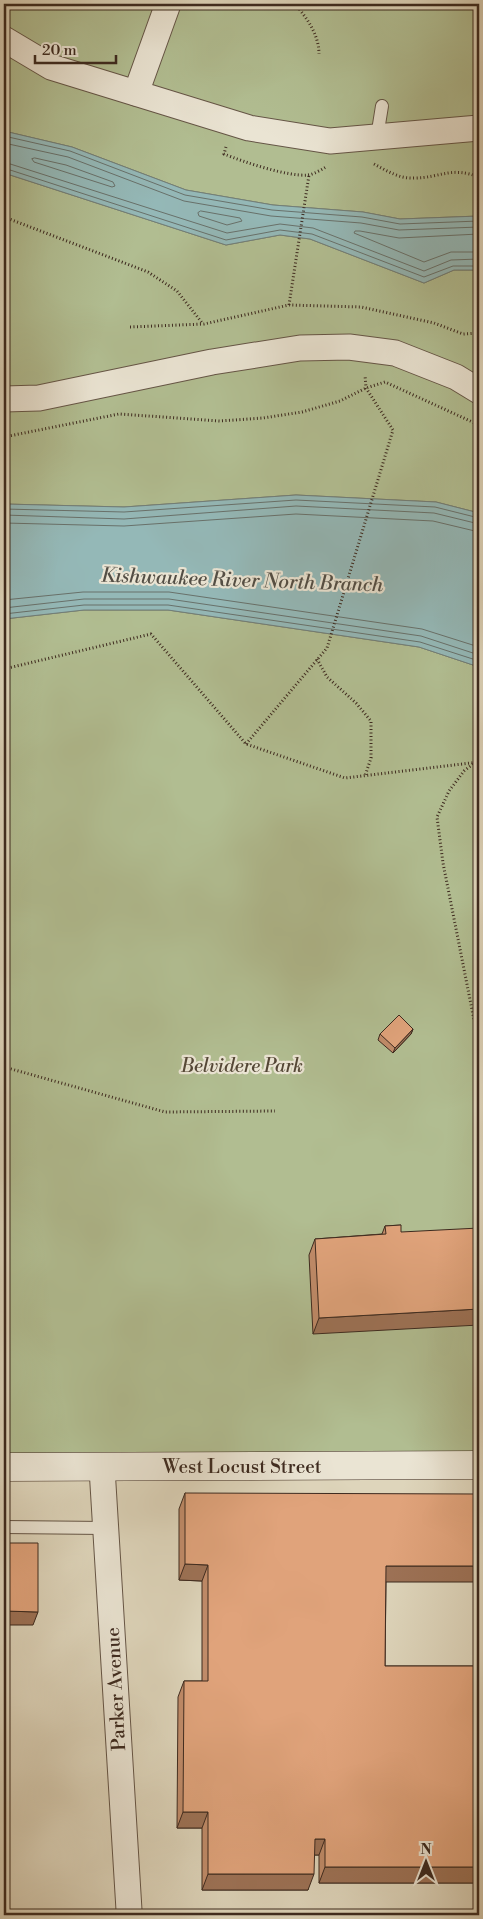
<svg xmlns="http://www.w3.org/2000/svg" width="483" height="1919" font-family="'Libre Bodoni',serif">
<rect width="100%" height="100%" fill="#ded5bb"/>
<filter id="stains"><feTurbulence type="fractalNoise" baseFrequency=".004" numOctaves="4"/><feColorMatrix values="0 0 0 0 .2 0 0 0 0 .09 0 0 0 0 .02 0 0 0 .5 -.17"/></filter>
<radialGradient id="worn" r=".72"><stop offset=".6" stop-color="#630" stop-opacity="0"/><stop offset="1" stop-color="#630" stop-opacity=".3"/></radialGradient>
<!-- green -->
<g fill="#b1bd91" stroke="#777458">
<polygon points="4,4 479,4 479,216 400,219 363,212 273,205 186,190 72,147 4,131"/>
<polygon points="4,173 226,245 280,235 310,239 424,283 454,270 479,270 479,513 436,502 296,495 124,507 4,504"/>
<polygon points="84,610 168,610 419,647 479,667 479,1465 4,1467 4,619"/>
</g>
<!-- water -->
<g fill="#94b8b7" stroke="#717f7a">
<polygon points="4,131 72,147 186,190 273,205 363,212 400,219 479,216 479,270 454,270 424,283 310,239 280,235 226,245 4,173"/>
<polygon points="296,495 436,502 479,513 479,667 419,647 168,610 84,610 4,619 4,504 124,507"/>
</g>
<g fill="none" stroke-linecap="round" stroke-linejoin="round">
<!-- shore -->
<g stroke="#68716b" stroke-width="1">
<polyline points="4,136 70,151 185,195 272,210 362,217 400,224 479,221"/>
<polyline points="4,143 68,157 184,201 271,216 361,223 399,230 479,227"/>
<polygon points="35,158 66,165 113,182 115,186 112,187 34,162 32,159"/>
<polyline points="4,162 227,233 280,224 313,228 424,271 451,260 479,259"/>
<polyline points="4,168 226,240 280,230 312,234 424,277 453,266 479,266"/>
<polygon points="201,211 240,218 242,221 227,225 199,216 198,213"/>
<polyline points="479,234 399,238 360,231 355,231 354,233 424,262 451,252 479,252"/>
<polyline points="4,509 124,512 296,500 435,507 479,518"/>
<polyline points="4,515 124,519 296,506 434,513 479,524"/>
<polyline points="4,523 124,526 296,514 433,521 479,532"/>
<polyline points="4,600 83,592 169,592 422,629 479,647"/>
<polyline points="4,608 84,599 169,599 421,636 479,655"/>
<polyline points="4,614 84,605 168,605 420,642 479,661"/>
</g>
<!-- lane casing -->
<g stroke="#655546" stroke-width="14">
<g id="lane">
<polyline points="377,137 382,106"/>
<polyline points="4,1527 106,1528"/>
</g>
</g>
<!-- street casing -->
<g stroke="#655546" stroke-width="27">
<g id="street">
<polyline points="4,39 51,67 249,128 330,141 479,128"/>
<polyline points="136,93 168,4"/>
<polyline points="4,399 39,398 212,362 300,348 349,347 395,353 456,377 479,391"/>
<polyline points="102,1468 129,1910"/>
</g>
</g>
<!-- secondary casing -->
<g stroke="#3d2a1f" stroke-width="29">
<polyline id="secondary" points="4,1467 479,1465"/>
</g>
<!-- path -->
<g stroke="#3d2a1f" stroke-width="3" stroke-dasharray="1 2.5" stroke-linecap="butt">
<path d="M 295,4 C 307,18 319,35 319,54"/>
<path d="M 226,147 L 224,154 C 244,162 288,177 308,175 C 314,174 321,170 326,167"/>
<path d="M 374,164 C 387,171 400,179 414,178 C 441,178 450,166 479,177"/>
<polyline points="4,217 148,272 177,291 203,324"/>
<polyline points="289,305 309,175"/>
<polyline points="130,327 204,324 289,305 361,307 434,323 463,334 479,333"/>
<polyline points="4,437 119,414 220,421 263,418 302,412 340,401 366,388 385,382 479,425"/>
<polyline points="317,659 327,677 356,703 371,721 371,758 365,776"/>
<polyline points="4,669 151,634 246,744 345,778 479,762"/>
<polyline points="246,744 327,648 393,430 366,388 365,375"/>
<polyline points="473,764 464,771 449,791 437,817 443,863 479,1045"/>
<polyline points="4,1067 165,1112 275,1111"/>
</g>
<!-- lane -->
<use href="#lane" stroke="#eae4d3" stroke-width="12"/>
<!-- street -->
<use href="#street" stroke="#eae4d3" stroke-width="25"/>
<!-- secondary -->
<use href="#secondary" stroke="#eae4d3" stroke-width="28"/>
</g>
<!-- wall -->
<g fill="#c18c6a" stroke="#3d2a1f">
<polygon points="413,1029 411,1034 393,1053 378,1040 380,1034"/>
<polygon points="401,1225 313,1334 309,1255 315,1239 382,1234 385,1226"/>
<polygon points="185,1493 386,1582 385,1666 479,1666 479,1883 319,1883 319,1855 314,1855 308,1890 202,1890 202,1828 177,1828 178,1697 184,1681 202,1681 202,1581 179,1580 179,1509"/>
</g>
<!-- shaded-wall -->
<g fill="#9d7256" stroke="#3d2a1f">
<polygon points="413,1029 411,1034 393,1053 395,1048"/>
<polygon points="479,1309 479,1325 313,1334 319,1318"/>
<polygon points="185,1564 208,1565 202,1581 179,1580"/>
<polygon points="386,1566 479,1566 479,1582 380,1582"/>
<polygon points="4,1611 38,1612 33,1625 4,1625"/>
<polygon points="183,1812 208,1812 202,1828 177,1828"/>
<polygon points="315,1839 325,1839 319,1855 309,1855"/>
<polygon points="325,1867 479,1867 479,1883 319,1883"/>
<polygon points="208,1874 314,1874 308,1890 202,1890"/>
</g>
<!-- building -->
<g fill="#e0a37b" stroke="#3d2a1f">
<polygon points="399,1015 413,1029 395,1048 380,1034"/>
<polygon points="401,1225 401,1232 479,1228 479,1309 319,1318 315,1239 386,1234 385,1226"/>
<polygon points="185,1493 479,1494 479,1566 386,1566 385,1666 479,1666 479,1867 325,1867 325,1839 315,1839 314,1874 208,1874 208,1812 183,1812 184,1681 208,1681 208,1565 185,1564"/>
<polygon points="4,1543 38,1543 38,1612 4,1611"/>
</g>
<g text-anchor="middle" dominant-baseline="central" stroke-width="4.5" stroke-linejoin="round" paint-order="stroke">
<!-- park labels -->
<g font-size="19" font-style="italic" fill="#544736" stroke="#eae4d3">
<text x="242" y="1066">Belvidere Park</text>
</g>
<!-- street labels -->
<g font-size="19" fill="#3d2a1f" stroke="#eae4d3">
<text x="242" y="1467">West Locust Street</text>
<text transform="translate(116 1689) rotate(-93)">Parker Avenue</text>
</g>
<!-- water labels -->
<g font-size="20" font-style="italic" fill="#534e45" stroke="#eae4d3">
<text transform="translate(242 581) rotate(2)">Kishwaukee River North Branch</text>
</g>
</g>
<!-- margin -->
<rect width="483" height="1919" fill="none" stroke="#ded5bb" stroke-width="20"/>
<rect x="5" y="5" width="473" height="1909" fill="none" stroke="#3d2a1f" stroke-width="2.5"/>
<rect x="10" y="10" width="463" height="1899" fill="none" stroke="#3d2a1f"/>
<!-- north arrow -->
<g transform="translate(426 1862)" stroke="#eae4d3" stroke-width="4" paint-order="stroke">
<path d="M0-4L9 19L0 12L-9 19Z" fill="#3d2a1f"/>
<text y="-8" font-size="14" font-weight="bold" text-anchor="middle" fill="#3d2a1f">N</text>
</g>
<!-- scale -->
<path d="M35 55v8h81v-8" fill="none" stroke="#3d2a1f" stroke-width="2.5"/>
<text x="42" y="55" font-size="15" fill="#3d2a1f" stroke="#eae4d3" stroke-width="4" paint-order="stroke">20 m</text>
<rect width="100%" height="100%" filter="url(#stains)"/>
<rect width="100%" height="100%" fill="url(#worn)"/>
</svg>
